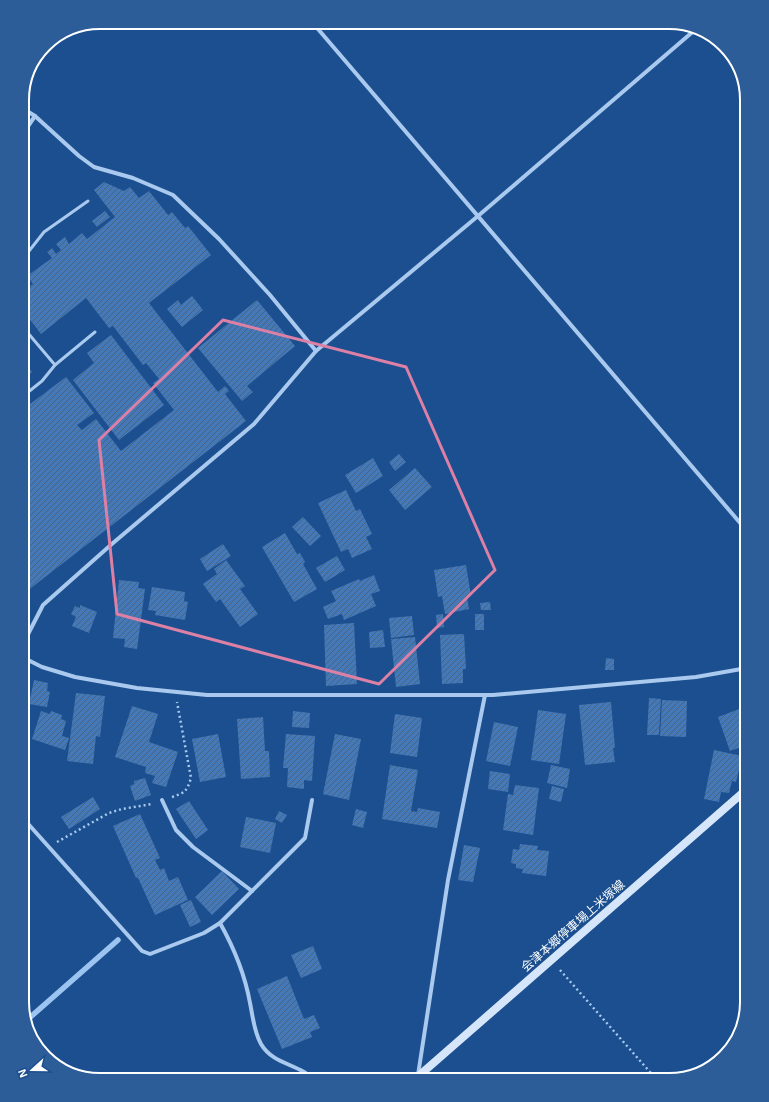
<svg xmlns="http://www.w3.org/2000/svg" width="769" height="1102" font-family="Arial,'Noto Sans JP',sans-serif">
<defs>
<pattern id="building-hatch" width="6" height="6" patternUnits="userSpaceOnUse"><rect width="6" height="6" fill="#4478b7"/><path d="M-1 1l2-2M0 6l6-6M5 7l2-2" fill="none" stroke="#486282"/></pattern>
</defs>
<rect width="100%" height="100%" fill="#1b4f8f"/>
<g fill="none" stroke-linecap="round" stroke-linejoin="round">
<!-- stream -->
<polyline stroke="#9cc4f0" stroke-width="5.5" points="27,1020 118,940"/>
</g>
<!-- building -->
<g fill="url(#building-hatch)">
<polygon points="104,182 124,191 130,187 139,198 149,191 168,215 172,212 185,228 188,226 211,255 149,303 218,392 225,386 229,391 225,394 246,421 22,595 22,410 66,377 94,413 77,425 82,430 96,419 121,451 174,410 153,383 159,379 146,363 143,365 113,326 109,328 86,298 41,334 22,309 22,292 33,284 27,276 52,258 47,252 52,248 56,254 61,250 56,244 65,237 69,244 82,233 87,239 115,217 94,190"/>
<polygon points="105,211 110,217 97,227 92,221"/>
<polygon points="192,296 203,310 182,327 167,309 178,300 181,305"/>
<polygon points="257,300 295,346 247,386 253,392 242,401 198,348"/>
<polygon points="111,335 164,405 119,440 73,380 94,363 87,353"/>
<polygon points="22,359 32,372 22,380"/>
<polygon points="399,454 406,462 395,471 389,462"/>
<polygon points="373,458 383,476 356,493 345,475"/>
<polygon points="415,468 432,487 405,510 389,490"/>
<polygon points="346,490 356,511 360,509 372,534 366,537 372,549 352,558 348,549 341,552 318,503"/>
<polygon points="303,517 321,536 310,546 292,527"/>
<polygon points="285,533 297,554 300,553 305,562 303,564 317,589 294,602 262,547"/>
<polygon points="223,544 231,556 207,571 200,559"/>
<polygon points="337,556 345,570 325,582 316,568"/>
<polygon points="226,560 245,586 240,589 258,614 240,627 220,599 216,602 203,584 217,574 214,569"/>
<polygon points="466,565 471,596 467,597 469,609 445,614 442,596 438,597 434,570"/>
<polygon points="374,575 380,591 371,594 376,606 344,620 342,614 328,619 323,607 336,601 331,591 359,579 360,581"/>
<polygon points="119,580 139,582 138,588 145,589 137,649 124,647 125,639 113,638"/>
<polygon points="152,587 185,592 184,601 188,602 185,620 155,615 156,611 148,610"/>
<polygon points="490,602 491,610 481,610 480,603"/>
<polygon points="80,605 97,612 89,633 72,626 76,617 71,614 75,606 80,608"/>
<polygon points="443,614 444,627 437,628 436,615"/>
<rect x="475" y="614" width="9" height="16"/>
<polygon points="412,616 414,635 391,638 389,618"/>
<polygon points="354,623 357,684 326,686 324,625"/>
<polygon points="383,630 385,647 370,648 369,632"/>
<polygon points="464,634 466,669 463,669 463,683 442,684 440,635"/>
<polygon points="415,637 420,684 396,687 391,639"/>
<polygon points="606,658 614,659 614,670 605,670"/>
<polygon points="34,680 48,683 47,691 50,692 47,707 29,704"/>
<polygon points="76,693 105,696 100,737 96,736 93,764 67,761"/>
<polygon points="649,698 661,699 659,735 647,735"/>
<polygon points="662,700 687,701 686,737 660,736"/>
<polygon points="611,702 615,748 613,748 615,762 585,765 579,705"/>
<polygon points="132,706 158,714 149,742 178,752 166,787 152,783 155,776 145,773 146,767 115,757"/>
<polygon points="747,706 747,745 730,751 718,717"/>
<polygon points="538,710 566,714 559,764 531,760"/>
<polygon points="41,711 50,714 51,711 62,715 61,719 66,721 62,736 69,738 65,750 32,739"/>
<polygon points="293,711 310,713 309,728 292,727"/>
<polygon points="395,714 422,718 417,757 390,753"/>
<polygon points="263,717 265,751 269,751 270,777 241,779 237,719"/>
<polygon points="494,722 518,727 510,766 486,761"/>
<polygon points="218,734 226,777 200,782 192,739"/>
<polygon points="286,734 315,736 312,781 304,780 304,789 287,787 288,768 283,768"/>
<polygon points="335,734 361,739 349,800 323,794"/>
<polygon points="714,750 747,757 747,771 739,769 736,782 732,781 729,793 721,792 719,802 704,799"/>
<polygon points="390,765 418,770 411,811 417,812 418,808 440,812 437,828 382,819"/>
<polygon points="551,765 570,769 567,788 547,783"/>
<polygon points="490,771 510,774 508,792 488,789"/>
<polygon points="145,778 151,795 135,801 130,786 134,784 134,781"/>
<polygon points="515,785 539,788 533,835 503,830 508,794 513,795"/>
<polygon points="552,786 564,789 561,802 549,799"/>
<polygon points="93,797 100,809 69,829 61,817"/>
<polygon points="189,801 208,830 196,839 176,809"/>
<polygon points="356,809 367,812 363,828 352,825"/>
<polygon points="279,811 287,815 282,823 275,819"/>
<polygon points="140,814 160,858 155,860 160,870 164,868 169,881 178,877 188,900 155,915 138,878 136,878 113,826"/>
<polygon points="246,817 276,823 270,853 240,847"/>
<polygon points="520,844 538,846 537,850 549,851 546,876 522,873 523,869 516,868 516,864 511,863 513,849 519,850"/>
<polygon points="464,845 480,848 473,882 458,880"/>
<polygon points="222,871 239,889 212,915 195,897"/>
<polygon points="191,900 201,922 190,927 180,905"/>
<polygon points="313,946 322,969 301,978 291,955"/>
<polygon points="287,976 304,1019 314,1015 320,1028 310,1032 312,1037 282,1049 257,989"/>
</g>
<g fill="none" stroke-linecap="round" stroke-linejoin="round">
<!-- path -->
<g stroke="#a9c9ee" stroke-width="2.5" stroke-dasharray="2 3" stroke-linecap="butt">
<path d="M 172,797 C 185,793 187,791 191,778 L 177,702"/>
<polyline points="57,842 109,813 122,809 152,804"/>
<polyline points="560,970 657,1080"/>
</g>
<!-- lane -->
<g stroke="#a9c9ee" stroke-width="3">
<polyline points="22,260 44,232 88,201"/>
<polyline points="22,326 55,365"/>
<polyline points="22,397 42,381 55,365 95,332"/>
</g>
<!-- street -->
<g stroke="#a9c9ee" stroke-width="4">
<polyline points="312,22 747,531"/>
<polyline points="22,108 35,116 79,156 94,167 133,178 173,195 219,239 270,295 316,351"/>
<polyline points="22,135 35,116"/>
<polyline points="22,646 43,605 113,543 254,424 316,351 478,216 696,29"/>
<polyline points="22,657 42,667 75,677 137,688 207,695 493,695 696,677 747,668"/>
<polyline points="162,800 176,830 193,847 252,891"/>
<polyline points="22,817 142,951 150,954 204,933 220,923 305,838 312,800"/>
<path d="M 220,923 C 234,948 245,975 250,1003 C 253,1017 254,1032 261,1044 C 271,1061 289,1063 304,1072 C 307,1074 310,1077 313,1080"/>
<polyline points="418,1075 448,880 485,695"/>
</g>
<!-- secondary -->
<polyline stroke="#d6e6fa" stroke-width="8" points="414,1080 747,789"/>
</g>
<!-- marked area -->
<path fill="none" stroke="#dd80a5" stroke-width="3" stroke-linejoin="round" d="M 223,320 L 406,367 L 495,570 L 379,684 L 117,614 L 99,440 Z"/>
<g text-anchor="middle" dominant-baseline="central" stroke-width="3" stroke-linejoin="round" paint-order="stroke">
<!-- street labels -->
<g font-size="12" fill="#fff" stroke="#1b4f8f">
<text transform="translate(573 926) rotate(-41)">会津本郷停車場上米塚線</text>
</g>
</g>
<!-- crop -->
<path d="M0 0H769V1102H0ZM100 29H669A71 71 0 0 1 740 100V1002A71 71 0 0 1 669 1073H100A71 71 0 0 1 29 1002V100A71 71 0 0 1 100 29Z" fill="#2d5d98" fill-rule="evenodd"/>
<path fill="none" stroke="#fff" stroke-width="2" d="M100 29H669A71 71 0 0 1 740 100V1002A71 71 0 0 1 669 1073H100A71 71 0 0 1 29 1002V100A71 71 0 0 1 100 29Z"/>
<!-- north arrow -->
<g transform="translate(32 1070) rotate(249)" stroke="#1b4f8f" stroke-width="3" paint-order="stroke">
<path d="M0-3L7 15L0 10L-7 15Z" fill="#ffffff"/>
<text y="-6" font-size="11" font-weight="bold" text-anchor="middle" fill="#ffffff">N</text>
</g>
</svg>
